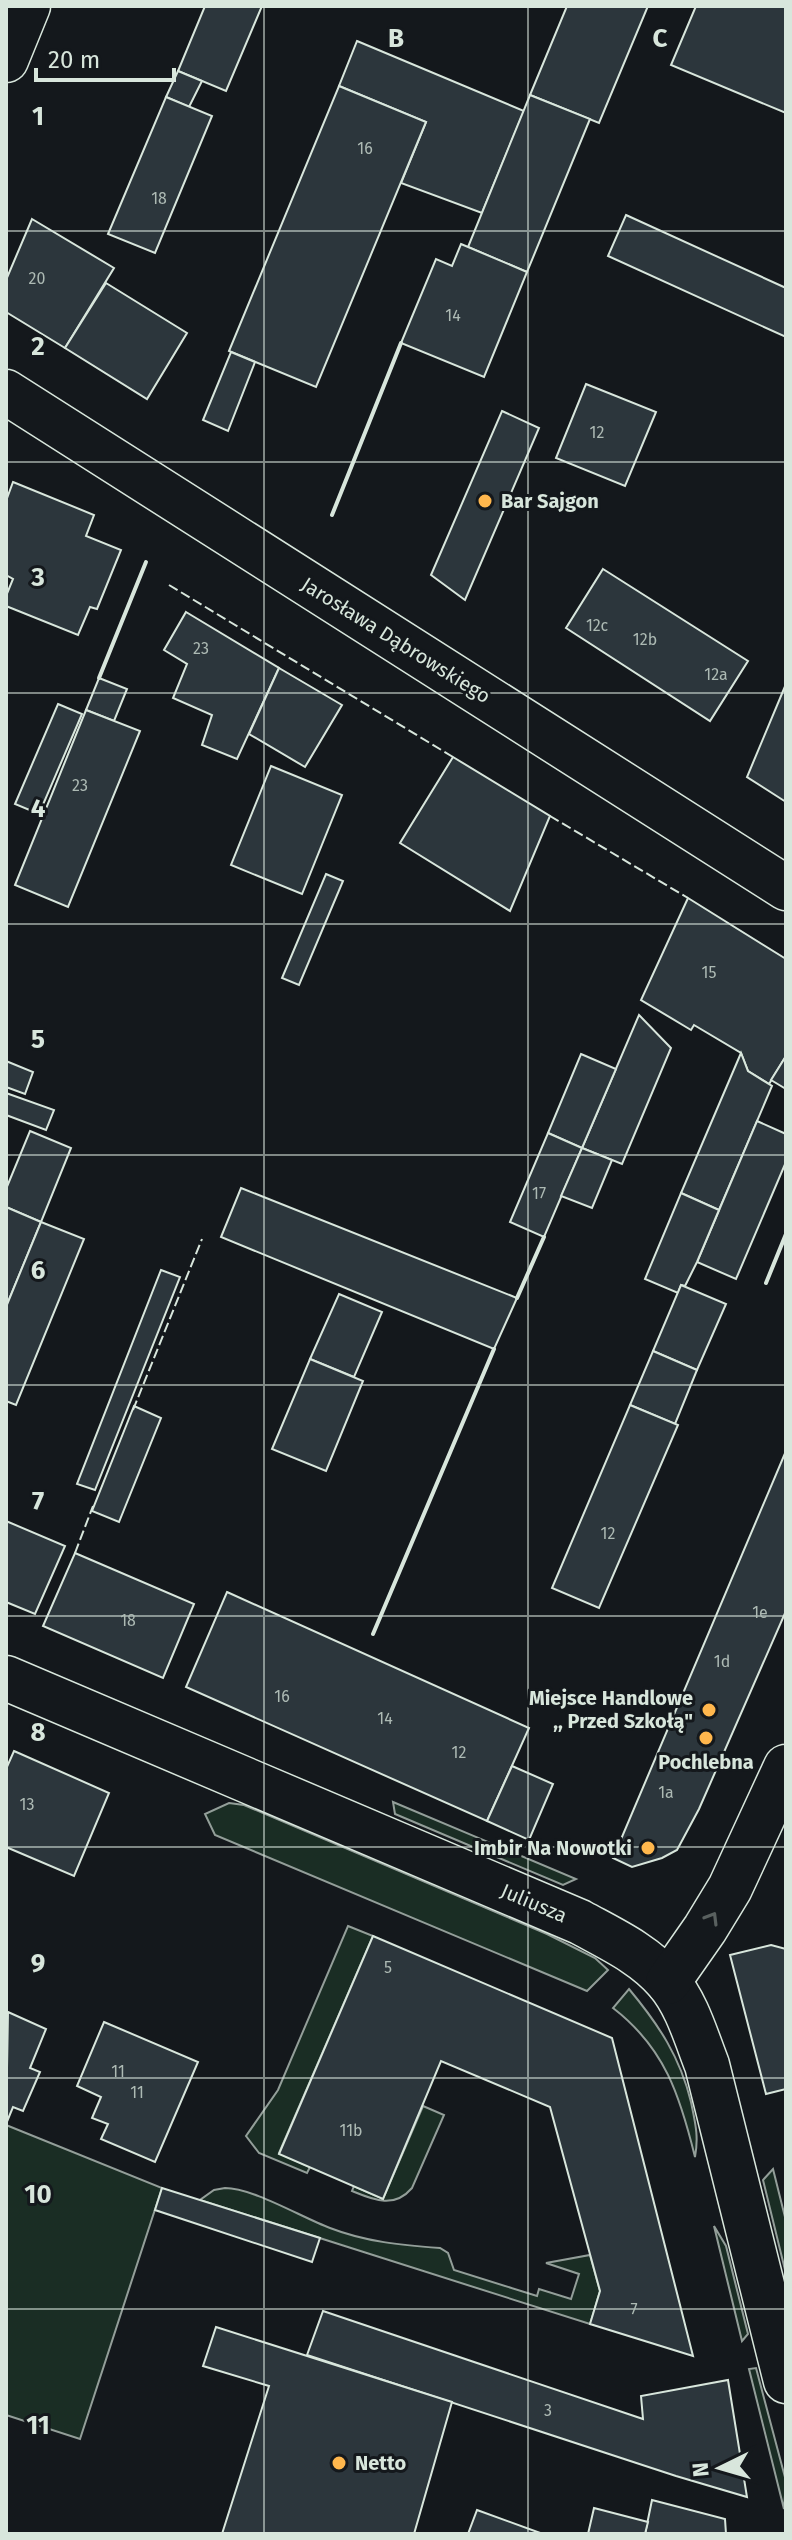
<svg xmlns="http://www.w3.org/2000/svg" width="792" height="2540" font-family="'Fira Sans',sans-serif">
<rect width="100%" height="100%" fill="#14181c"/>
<!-- green -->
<g fill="#1a2d24" stroke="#939e99" stroke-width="2">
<polygon points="393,1802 576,1879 563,1885 395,1814"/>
<polygon points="229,1803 244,1805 547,1934 595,1958 608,1970 587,1991 215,1835 205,1814"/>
<polygon points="348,1926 373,1936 279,2153 310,2167 307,2173 259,2153 246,2136 278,2090"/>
<path d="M 629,1989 C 659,2025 680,2057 691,2102 C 695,2122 699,2136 695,2157 C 680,2096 665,2048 613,2008 Z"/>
<path d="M 423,2106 L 444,2115 L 412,2188 C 394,2209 374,2200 352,2191 L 354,2186 L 383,2199 Z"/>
<polygon points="6,2125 162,2188 80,2439 6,2415"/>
<polygon points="773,2169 786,2221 786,2274 763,2180"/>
<path d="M 225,2188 C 253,2188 301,2217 330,2228 C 366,2242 401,2245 440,2248 L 448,2253 L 454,2270 L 537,2296 L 539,2289 L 571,2299 L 579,2274 L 546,2263 L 590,2255 L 600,2291 L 590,2324 L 200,2200 L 214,2190 Z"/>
<polygon points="714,2226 726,2246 748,2334 742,2341"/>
<polygon points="756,2368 786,2481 784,2509 749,2369"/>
</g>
<!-- building -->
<g fill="#2c363c" stroke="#d8e6dc" stroke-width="2">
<polygon points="205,6 262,6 226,91 178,71"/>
<polygon points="567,6 648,6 599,123 530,95"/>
<polygon points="696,6 786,6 786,113 671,65"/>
<polygon points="357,41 524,111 482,213 401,183 426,122 339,86"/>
<polygon points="178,71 202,81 189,107 166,97"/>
<polygon points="339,86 426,122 316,387 229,351"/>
<polygon points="530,95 590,119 527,272 468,247"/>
<polygon points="166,97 212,116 155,253 108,234"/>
<polygon points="626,215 786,288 786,337 608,256"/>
<polygon points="32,219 114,268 65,348 6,312 6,280"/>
<polygon points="461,244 527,272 484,377 401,343 436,259 452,266"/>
<polygon points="106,283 187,333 147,399 65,348"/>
<polygon points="231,352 255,362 228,431 203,420"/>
<polygon points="586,384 656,412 625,486 556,458"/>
<polygon points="502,411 539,428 465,600 431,575"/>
<polygon points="13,482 94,515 86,536 121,550 97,609 90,607 78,635 6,606 6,596 13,579 6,575 6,501"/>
<polygon points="603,569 748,661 710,721 566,628"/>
<polygon points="186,612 279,668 237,759 202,745 212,715 173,698 187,664 164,650"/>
<polygon points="279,668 342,705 305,767 249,734"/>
<polygon points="99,678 127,689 114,721 86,710"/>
<polygon points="786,684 786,802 747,777"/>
<polygon points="58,704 82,714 39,814 15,804"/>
<polygon points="86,710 140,731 68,907 15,885"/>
<polygon points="453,757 550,816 510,911 400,843"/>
<polygon points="271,766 342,795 302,894 231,865"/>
<polygon points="326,874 343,881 299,985 282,978"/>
<polygon points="688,898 786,959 786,1056 769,1084 748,1071 741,1053 694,1025 691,1030 641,1000"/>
<polygon points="639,1015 671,1048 622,1164 582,1148"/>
<polygon points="741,1053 748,1071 772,1086 719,1210 681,1193"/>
<polygon points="581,1054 616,1069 582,1148 548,1133"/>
<polygon points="786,1056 786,1089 771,1080"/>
<polygon points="6,1061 33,1072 25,1094 6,1087"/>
<polygon points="6,1093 54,1110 46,1130 6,1115"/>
<polygon points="757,1121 786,1134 786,1162 736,1279 697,1262"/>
<polygon points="30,1131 71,1148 41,1222 6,1207 6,1189"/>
<polygon points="548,1133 582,1148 544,1237 510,1222"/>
<polygon points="582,1148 612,1160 592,1208 561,1196"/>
<polygon points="241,1188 517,1298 494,1349 221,1237"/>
<polygon points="681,1193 719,1210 697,1262 685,1286 681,1285 678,1293 645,1279"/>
<polygon points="6,1207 41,1222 6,1307"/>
<polygon points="41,1222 84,1239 16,1405 6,1401 6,1307"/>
<polygon points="161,1270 180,1277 95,1490 77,1484"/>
<polygon points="681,1285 726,1304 697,1370 653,1351"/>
<polygon points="339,1294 382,1312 354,1377 310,1359"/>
<polygon points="653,1351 697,1370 675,1424 630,1405"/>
<polygon points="310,1359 363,1381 326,1471 272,1449"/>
<polygon points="630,1405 678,1425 599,1608 552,1588"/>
<polygon points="134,1406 161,1418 119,1522 92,1511"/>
<polygon points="786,1451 786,1611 699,1809 677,1850 662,1858 632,1867 613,1858"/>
<polygon points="6,1521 65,1546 35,1614 6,1602"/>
<polygon points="75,1553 194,1604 163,1678 43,1626"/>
<polygon points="227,1592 529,1728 487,1821 186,1687"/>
<polygon points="14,1751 109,1793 74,1876 6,1847 6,1769"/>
<polygon points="512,1766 553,1784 529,1840 487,1821"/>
<polygon points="373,1936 612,2038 693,2356 590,2324 600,2291 550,2107 441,2061 383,2199 279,2154"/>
<polygon points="771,1945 786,1949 786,2089 766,2094 730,1955"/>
<polygon points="8,2012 46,2029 30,2068 40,2072 23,2111 13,2107 6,2124"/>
<polygon points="104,2022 198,2062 155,2162 101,2139 108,2124 92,2118 101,2097 77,2086"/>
<polygon points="162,2188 320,2238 312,2262 155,2210"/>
<polygon points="323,2311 643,2419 641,2396 728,2380 747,2497 676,2476 307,2355"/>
<polygon points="216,2327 452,2402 414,2534 222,2534 269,2386 203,2366"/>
<polygon points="652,2500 725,2519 726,2534 645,2534"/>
<polygon points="594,2508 648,2522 645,2534 588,2534"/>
<polygon points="477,2510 543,2534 468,2534"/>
</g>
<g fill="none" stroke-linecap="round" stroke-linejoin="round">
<!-- minor casing -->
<g stroke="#d8e6dc" stroke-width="47">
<g id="minor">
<polyline points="6,60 28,6"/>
<polyline points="6,392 786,888"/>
<path d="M 6,1678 L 580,1922 C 611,1939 644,1954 667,1981 C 687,2004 696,2037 707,2065 L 786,2381"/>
<polyline points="668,1982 705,1929 730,1888 786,1767"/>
</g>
</g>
<!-- minor -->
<use href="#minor" stroke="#14181c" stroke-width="44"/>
<!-- fence -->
<g stroke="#d8e6dc" stroke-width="2" stroke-dasharray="10 4" stroke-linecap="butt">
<polyline points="169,585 453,757"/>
<polyline points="550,816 688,898"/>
<polyline points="133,1410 202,1239"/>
<polyline points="75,1553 93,1506"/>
</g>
<!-- wall -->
<g stroke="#d8e6dc" stroke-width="4">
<polyline points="332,515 401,343"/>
<polyline points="99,678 146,562"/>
<polyline points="766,1283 786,1234"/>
<polyline points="517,1298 544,1237"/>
<polyline points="373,1634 494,1349"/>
</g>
</g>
<!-- one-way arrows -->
<defs><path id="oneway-chevron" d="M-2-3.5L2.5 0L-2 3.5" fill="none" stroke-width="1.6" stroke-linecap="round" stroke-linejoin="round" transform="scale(2)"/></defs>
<use stroke="#59605f" href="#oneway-chevron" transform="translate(712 1918) rotate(-59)"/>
<!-- grid -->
<path fill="none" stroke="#d8e6dc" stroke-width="2" stroke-opacity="0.55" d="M 264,6 L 264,2534M 528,6 L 528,2534M 6,231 L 786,231M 6,462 L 786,462M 6,693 L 786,693M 6,924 L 786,924M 6,1155 L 786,1155M 6,1385 L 786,1385M 6,1616 L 786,1616M 6,1847 L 786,1847M 6,2078 L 786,2078M 6,2309 L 786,2309"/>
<!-- markers -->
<g fill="#ffb74d" stroke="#14181c" stroke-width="3">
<circle cx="485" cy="501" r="8"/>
<circle cx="709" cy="1710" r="8"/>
<circle cx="706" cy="1738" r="8"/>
<circle cx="648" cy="1848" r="8"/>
<circle cx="339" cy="2463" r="8"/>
</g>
<g text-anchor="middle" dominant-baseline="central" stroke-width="6" stroke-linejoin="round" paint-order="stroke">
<!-- number labels -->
<g font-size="16" fill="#adbab4">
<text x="365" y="148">16</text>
<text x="159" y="198">18</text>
<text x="37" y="278">20</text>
<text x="453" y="315">14</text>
<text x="597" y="432">12</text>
<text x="597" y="625">12c</text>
<text x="645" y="639">12b</text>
<text x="201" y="648">23</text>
<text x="716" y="674">12a</text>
<text x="80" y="785">23</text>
<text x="709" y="972">15</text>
<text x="539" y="1193">17</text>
<text x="608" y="1533">12</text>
<text x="760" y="1612">1e</text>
<text x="128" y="1620">18</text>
<text x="722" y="1661">1d</text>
<text x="282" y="1696">16</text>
<text x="385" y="1718">14</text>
<text x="459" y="1752">12</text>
<text x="666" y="1792">1a</text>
<text x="27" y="1804">13</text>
<text x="388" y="1967">5</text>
<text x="118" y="2071">11</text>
<text x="137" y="2092">11</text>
<text x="351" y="2130">11b</text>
<text x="634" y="2309">7</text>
<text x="548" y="2410">3</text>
</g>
<!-- poi labels -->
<g font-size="20" font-weight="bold" fill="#d8e6dc" stroke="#14181c" text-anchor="start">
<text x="501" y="501">Bar Sajgon</text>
<text x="693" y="1698" text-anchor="end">Miejsce Handlowe<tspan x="693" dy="23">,, Przed Szkołą"</tspan></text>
<text x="706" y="1762" text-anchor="middle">Pochlebna</text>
<text x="632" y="1848" text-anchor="end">Imbir Na Nowotki</text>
<text x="355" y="2463">Netto</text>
</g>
<!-- street labels -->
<g font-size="20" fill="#d8e6dc" stroke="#14181c">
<text transform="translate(396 640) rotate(32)">Jarosława Dąbrowskiego</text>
<text transform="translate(534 1903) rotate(23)">Juliusza</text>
</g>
</g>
<g font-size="26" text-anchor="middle" font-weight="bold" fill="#d8e6dc" stroke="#14181c" stroke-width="6" stroke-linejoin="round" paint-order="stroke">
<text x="396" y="47">B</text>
<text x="660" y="47">C</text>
<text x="38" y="125">1</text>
<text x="38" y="355">2</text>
<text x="38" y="586">3</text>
<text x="38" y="817">4</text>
<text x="38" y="1048">5</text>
<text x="38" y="1279">6</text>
<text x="38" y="1510">7</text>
<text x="38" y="1741">8</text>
<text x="38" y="1972">9</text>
<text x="38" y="2203">10</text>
<text x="38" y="2434">11</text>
</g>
<!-- border -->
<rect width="792" height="2540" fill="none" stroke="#d8e6dc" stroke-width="16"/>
<!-- north arrow -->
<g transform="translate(720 2468) rotate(265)" stroke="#14181c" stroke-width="6" paint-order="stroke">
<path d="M0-6L14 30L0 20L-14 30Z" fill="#d8e6dc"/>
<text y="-12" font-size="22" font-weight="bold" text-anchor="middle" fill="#d8e6dc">N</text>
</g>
<!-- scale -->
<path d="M36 68v12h138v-12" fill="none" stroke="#d8e6dc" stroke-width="4"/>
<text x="48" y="68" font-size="24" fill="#d8e6dc" stroke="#14181c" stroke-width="6" paint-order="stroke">20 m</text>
</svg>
